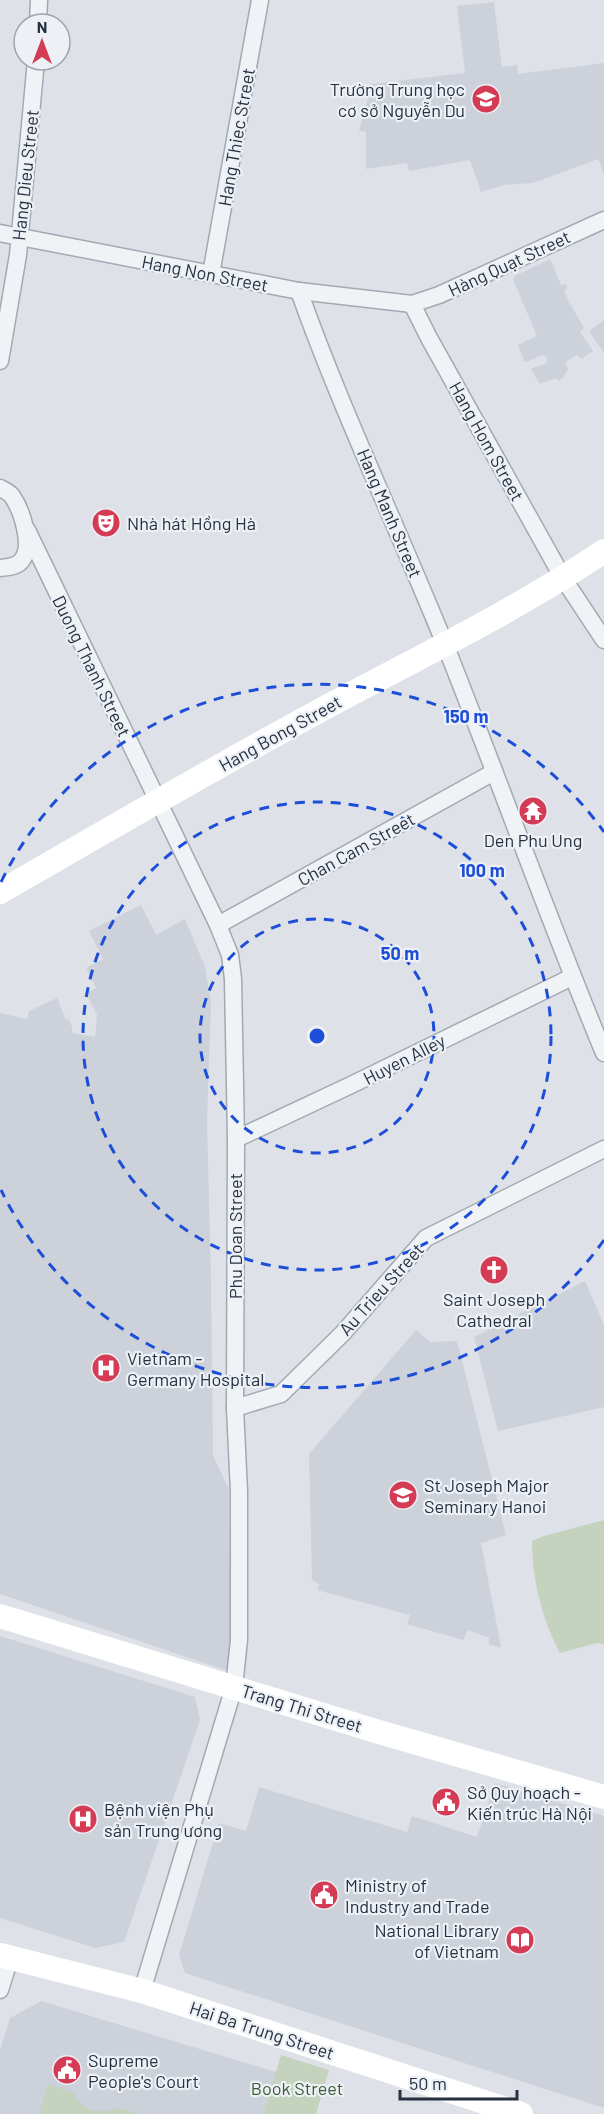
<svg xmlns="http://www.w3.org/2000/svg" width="604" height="2114" font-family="Barlow,sans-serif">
<rect width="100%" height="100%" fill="#dee2e8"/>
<!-- built -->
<g fill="#ccd1da">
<polygon points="494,2 502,67 517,65 518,74 604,63 604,175 598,159 533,183 504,185 481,192 470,160 409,171 407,163 366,169 366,132 359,131 372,84 465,73 457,6"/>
<polygon points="550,259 561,285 566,284 567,288 564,290 569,302 584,328 580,332 593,351 581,359 577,355 565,362 568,369 563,378 558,381 556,378 540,384 531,369 547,363 547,357 542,355 527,362 524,361 518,345 537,336 513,279 515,276"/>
<polygon points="604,320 604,353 589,331"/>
<polygon points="141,905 156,935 185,919 205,967 211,1003 207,1119 211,1281 213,1455 229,1490 231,1672 0,1594 0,1013 27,1019 29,1011 57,998 66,1020 69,1019 72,1027 72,1033 95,1037 97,1015 86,993 96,988 86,968 103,959 89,931"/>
<polygon points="585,1281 604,1325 604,1407 498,1431 474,1337"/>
<polygon points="416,1330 430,1342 457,1341 506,1535 481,1543 501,1647 489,1645 489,1638 468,1630 463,1640 407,1624 410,1615 317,1590 319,1584 312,1580 309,1454"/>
<polygon points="0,1636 195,1697 200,1720 124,1942 95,1948 0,1918"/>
<polygon points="495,1783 604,1816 604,2108 185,1973 179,1955 219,1823 246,1831 259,1787 407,1832 412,1816 477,1837"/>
<polygon points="41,2001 276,2072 263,2114 0,2114 0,2050 10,2018"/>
</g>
<!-- green -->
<g fill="#c4d2be">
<path d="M 604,1520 L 604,1644 L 597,1643 L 560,1653 C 542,1619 532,1579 532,1541 L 544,1536 Z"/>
<polygon points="281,2055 329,2070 316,2114 263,2114"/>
<path d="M 48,2084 L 74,2093 C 81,2113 101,2114 119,2108 L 140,2114 L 39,2114 Z"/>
</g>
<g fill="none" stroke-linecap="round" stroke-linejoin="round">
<!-- street casing -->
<g stroke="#a3a9b2" stroke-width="19">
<g id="street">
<polyline points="38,24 39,0"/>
<polyline points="0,233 299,291 412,304 439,295 604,220"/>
<polyline points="211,274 260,0"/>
<path d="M 299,291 C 342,412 398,528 446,647 C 500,782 548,919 604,1053"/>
<polyline points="412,304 429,338 563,578 604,640"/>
<polyline points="0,361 18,255 36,60"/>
<path d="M 0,488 C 4,490 9,492 12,496 C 21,509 34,545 22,560 C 17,567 8,567 0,568"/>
<polyline points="27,530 218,925 230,955 233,979 236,1139 235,1408 239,1492 239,1640 234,1687 142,1991"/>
<polyline points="218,925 494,772"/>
<polyline points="236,1139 351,1085 572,977"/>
<polyline points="235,1408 281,1394 343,1333 426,1238 604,1149"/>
<polyline points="0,1990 10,1958"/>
</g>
</g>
<!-- street -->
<use href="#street" stroke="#f0f3f6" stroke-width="16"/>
<!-- secondary -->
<g stroke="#fff" stroke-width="24">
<path d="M 0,892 C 106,831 212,769 319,711 C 415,659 514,612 604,551"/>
<polyline points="0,1616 379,1732 604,1797"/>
<polyline points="0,1955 142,1991 521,2114"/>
</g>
</g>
<!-- distance rings -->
<g fill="none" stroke="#1d4ed8" stroke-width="3" stroke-dasharray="10 8">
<circle cx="317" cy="1036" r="117"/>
<circle cx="317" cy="1036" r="234"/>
<path d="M604 1240A352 352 0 0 1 1 1190M1 882A352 352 0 0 1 604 832"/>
</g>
<!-- icons -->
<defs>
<g id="school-disc" transform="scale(1.5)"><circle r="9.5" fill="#d43c55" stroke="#edf1f6"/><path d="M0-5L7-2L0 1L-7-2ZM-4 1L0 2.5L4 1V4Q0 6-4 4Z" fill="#fff"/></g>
<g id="theatre-disc" transform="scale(1.5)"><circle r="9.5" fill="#d43c55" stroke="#edf1f6"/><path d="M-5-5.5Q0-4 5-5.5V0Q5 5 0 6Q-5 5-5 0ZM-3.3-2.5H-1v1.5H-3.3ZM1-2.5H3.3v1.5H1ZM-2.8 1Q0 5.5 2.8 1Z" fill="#fff"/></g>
<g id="temple-disc" transform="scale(1.5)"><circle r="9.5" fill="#d43c55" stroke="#edf1f6"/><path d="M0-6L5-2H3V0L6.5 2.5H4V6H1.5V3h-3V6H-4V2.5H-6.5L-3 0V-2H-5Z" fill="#fff"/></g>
<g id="church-disc" transform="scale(1.5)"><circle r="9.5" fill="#d43c55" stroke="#edf1f6"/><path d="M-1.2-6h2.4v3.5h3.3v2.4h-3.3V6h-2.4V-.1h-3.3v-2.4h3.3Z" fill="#fff"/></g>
<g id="hospital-disc" transform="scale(1.5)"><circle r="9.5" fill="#d43c55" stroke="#edf1f6"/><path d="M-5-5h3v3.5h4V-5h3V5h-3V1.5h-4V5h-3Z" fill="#fff"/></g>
<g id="university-disc" transform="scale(1.5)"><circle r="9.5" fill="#d43c55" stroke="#edf1f6"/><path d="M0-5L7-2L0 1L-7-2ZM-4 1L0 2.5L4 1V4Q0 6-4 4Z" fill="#fff"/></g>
<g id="civic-disc" transform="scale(1.5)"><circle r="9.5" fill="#d43c55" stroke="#edf1f6"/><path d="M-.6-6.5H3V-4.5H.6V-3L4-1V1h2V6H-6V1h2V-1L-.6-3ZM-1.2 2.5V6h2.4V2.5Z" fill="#fff"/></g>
<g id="library-disc" transform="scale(1.5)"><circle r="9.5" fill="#d43c55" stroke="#edf1f6"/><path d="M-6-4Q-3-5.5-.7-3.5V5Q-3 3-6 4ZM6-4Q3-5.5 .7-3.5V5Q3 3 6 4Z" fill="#fff"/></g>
</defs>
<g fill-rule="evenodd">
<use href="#school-disc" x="486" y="99"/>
<use href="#theatre-disc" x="106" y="523"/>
<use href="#temple-disc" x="533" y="811"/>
<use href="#church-disc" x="494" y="1270"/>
<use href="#hospital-disc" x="106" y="1368"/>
<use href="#university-disc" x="403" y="1495"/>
<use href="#civic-disc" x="446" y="1802"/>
<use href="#hospital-disc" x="83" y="1819"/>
<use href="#civic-disc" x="324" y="1895"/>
<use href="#library-disc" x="520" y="1940"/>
<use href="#civic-disc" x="67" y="2070"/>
</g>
<g text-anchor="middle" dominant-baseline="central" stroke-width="4.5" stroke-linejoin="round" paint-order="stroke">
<!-- poi labels -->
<g font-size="18" fill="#263040" stroke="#edf1f6" text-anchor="start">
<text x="465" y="89" text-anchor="end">Trường Trung học<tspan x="465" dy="21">cơ sở Nguyễn Du</tspan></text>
<text x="127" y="523">Nhà hát Hồng Hà</text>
<text x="533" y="840" text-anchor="middle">Den Phu Ung</text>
<text x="494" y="1299" text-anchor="middle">Saint Joseph<tspan x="494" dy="21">Cathedral</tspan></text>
<text x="127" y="1358">Vietnam -<tspan x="127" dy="21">Germany Hospital</tspan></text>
<text x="424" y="1485">St Joseph Major<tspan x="424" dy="21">Seminary Hanoi</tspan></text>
<text x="467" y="1792">Sở Quy hoạch -<tspan x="467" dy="21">Kiến trúc Hà Nội</tspan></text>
<text x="104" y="1809">Bệnh viện Phụ<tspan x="104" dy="21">sản Trung ương</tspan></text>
<text x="345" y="1885">Ministry of<tspan x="345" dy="21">Industry and Trade</tspan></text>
<text x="499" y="1930" text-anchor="end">National Library<tspan x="499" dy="21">of Vietnam</tspan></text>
<text x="88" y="2060">Supreme<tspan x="88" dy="21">People's Court</tspan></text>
</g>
<!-- street labels -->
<g font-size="18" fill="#263040" stroke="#edf1f6">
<text transform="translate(236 137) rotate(-80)">Hang Thiec Street</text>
<text transform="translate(25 175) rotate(-84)">Hang Dieu Street</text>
<text transform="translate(509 263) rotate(-25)">Hàng Quạt Street</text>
<text transform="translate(205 273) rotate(11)">Hang Non Street</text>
<text transform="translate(487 441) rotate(61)">Hang Hom Street</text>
<text transform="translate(390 513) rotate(67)">Hang Manh Street</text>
<text transform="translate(92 666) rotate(64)">Duong Thanh Street</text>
<text transform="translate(280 733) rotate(-29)">Hang Bong Street</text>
<text transform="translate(356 849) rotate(-29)">Chan Cam Street</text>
<text transform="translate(404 1059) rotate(-27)">Huyen Alley</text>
<text transform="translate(235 1236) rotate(-90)">Phu Doan Street</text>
<text transform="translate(381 1289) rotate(-48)">Au Trieu Street</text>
<text transform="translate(302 1708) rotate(17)">Trang Thi Street</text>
<text transform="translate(262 2030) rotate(18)">Hai Ba Trung Street</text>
</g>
<!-- park labels -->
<g font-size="18" fill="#3b5c33" stroke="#edf1f6">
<text x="297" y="2088">Book Street</text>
</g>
</g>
<circle cx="317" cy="1036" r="9" fill="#1d4ed8" stroke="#edf1f6" stroke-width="3"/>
<g font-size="18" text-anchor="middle" font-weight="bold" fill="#1d4ed8" stroke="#edf1f6" stroke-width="4.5" stroke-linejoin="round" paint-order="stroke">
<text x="466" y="723">150 m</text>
<text x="482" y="877">100 m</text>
<text x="400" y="960">50 m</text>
</g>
<!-- north arrow -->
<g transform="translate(42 42)"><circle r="28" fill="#edf1f6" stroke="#9da4ad" stroke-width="1.5"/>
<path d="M0-4.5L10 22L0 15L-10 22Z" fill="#d43c55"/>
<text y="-9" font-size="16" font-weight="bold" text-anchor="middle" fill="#263040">N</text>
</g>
<!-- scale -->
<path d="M400 2090v9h117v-9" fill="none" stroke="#263040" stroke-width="3"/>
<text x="409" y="2090" font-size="18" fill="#263040" stroke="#edf1f6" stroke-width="4.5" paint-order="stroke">50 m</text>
</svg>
